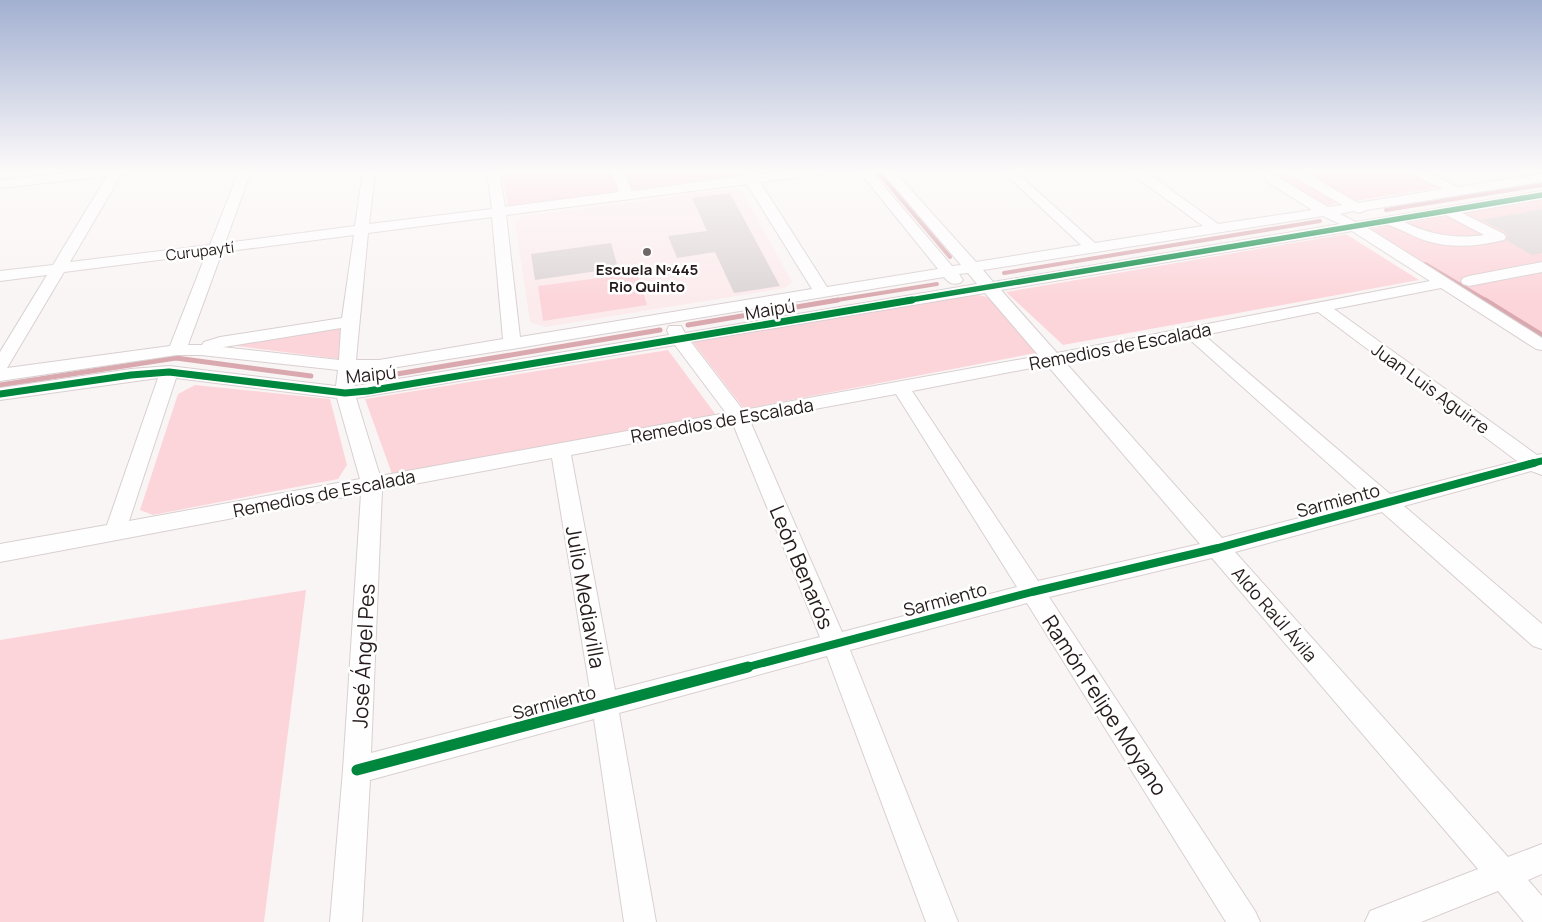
<svg xmlns="http://www.w3.org/2000/svg" width="1542" height="922" font-family="Manrope,sans-serif">
<rect width="100%" height="100%" fill="#faf5f5"/>
<!-- built -->
<polygon fill="#fcebed" points="731,189 741,190 792,282 785,288 545,327 530,322 515,222 524,216"/>
<!-- green -->
<g fill="#fcd5da">
<polygon points="502,171 737,171 740,175 508,206"/>
<polygon points="1266,171 1288,171 1340,202 1324,206"/>
<polygon points="1303,171 1409,171 1441,187 1355,201"/>
<polygon points="1542,200 1542,335 1370,229"/>
<polygon points="1346,234 1419,280 1063,345 1006,292"/>
<polygon points="637,273 647,305 543,321 538,286"/>
<polygon points="974,294 987,297 1041,352 744,409 692,341"/>
<polygon points="341,327 339,359 237,346 235,343"/>
<polygon points="668,350 716,415 392,474 365,399"/>
<polygon points="195,385 330,399 347,465 338,479 153,515 140,510 178,394"/>
<polygon points="306,590 264,922 0,922 0,640"/>
</g>
<g fill="none" stroke-linecap="round" stroke-linejoin="round">
<!-- stream-far1 -->
<g stroke="#d9a9af" stroke-width="4">
<polyline points="878,172 950,257"/>
<polyline points="1386,210 1542,185"/>
<polyline points="1425,264 1487,301"/>
<polyline points="1004,273 1320,221"/>
<polyline points="831,301 937,284"/>
</g>
<!-- stream -->
<g stroke="#d9a9af" stroke-width="5">
<polyline points="1485,300 1542,335"/>
<polyline points="688,325 838,300"/>
<polyline points="397,374 660,330"/>
<polyline points="0,385 176,358 311,376"/>
</g>
</g>
<!-- building -->
<g fill="#ddd5d5">
<polygon points="730,193 780,286 734,293 715,252 677,258 668,236 707,231 692,198"/>
<polygon points="1542,209 1542,253 1532,255 1506,240 1508,236 1505,232 1481,220"/>
<polygon points="611,243 618,268 535,280 531,254"/>
</g>
<g fill="none" stroke-linecap="round" stroke-linejoin="round">
<!-- minor casing -->
<g stroke="#d9cfd0" stroke-width="2">
<g id="minor">
<path d="M 90,171 L 128,171 L 127,174 L 121,175 L 70,262 L 210,245 L 239,171 L 251,171 L 225,243 L 355,226 L 363,171 L 375,171 L 369,224 L 492,209 L 487,171 L 499,171 L 505,207 L 619,192 L 612,171 L 624,171 L 632,191 L 743,176 L 740,171 L 752,171 L 755,175 L 789,171 L 822,171 L 821,174 L 816,175 L 760,182 L 827,287 L 938,269 L 859,171 L 871,171 L 952,266 L 961,265 L 881,171 L 894,171 L 976,262 L 1081,245 L 1002,171 L 1015,171 L 1095,243 L 1203,226 L 1132,174 L 1131,171 L 1145,171 L 1218,224 L 1312,210 L 1255,174 L 1254,171 L 1268,171 L 1328,207 L 1342,205 L 1289,174 L 1288,171 L 1303,171 L 1358,203 L 1443,189 L 1412,174 L 1411,171 L 1426,171 L 1458,187 L 1542,174 L 1542,182 L 1366,210 L 1359,213 L 1353,211 L 1340,214 L 1356,222 L 1542,191 L 1542,199 L 1462,213 L 1504,234 L 1506,237 L 1504,240 C 1479,246 1452,249 1427,241 C 1416,238 1395,226 1387,225 C 1381,225 1374,227 1368,228 L 1542,338 L 1542,350 L 1536,349 L 1441,288 L 1334,309 L 1537,455 L 1542,454 L 1542,475 L 1531,471 L 1404,506 L 1542,624 L 1542,649 L 1533,646 L 1382,512 L 1235,552 L 1508,857 L 1542,844 L 1542,874 L 1528,880 L 1542,896 L 1542,922 L 1524,922 L 1498,891 L 1421,922 L 1365,922 L 1370,911 L 1478,869 L 1212,558 L 1049,597 L 1255,911 L 1260,922 L 1226,922 L 1027,603 L 850,650 L 958,922 L 926,922 L 827,656 L 619,713 L 656,922 L 624,922 L 594,719 L 370,780 L 362,922 L 330,922 L 343,770 L 361,494 L 0,562 L 0,544 L 107,525 L 158,378 L 0,400 L 0,388 L 131,369 L 169,366 L 336,386 L 338,370 L 201,355 L 177,355 L 0,381 L 0,352 L 47,275 L 0,281 L 0,271 L 53,265 L 107,176 L 0,188 L 0,180 ZM 747,184 L 812,289 L 520,337 L 506,215 ZM 1446,215 L 1484,235 C 1455,239 1431,235 1404,222 ZM 1323,216 L 1340,224 L 993,282 L 983,270 ZM 492,217 L 503,339 L 379,360 L 356,360 L 368,233 ZM 1352,231 L 1430,281 L 1057,353 L 1001,290 ZM 354,235 L 342,318 L 220,337 L 204,342 L 202,345 L 188,345 L 222,252 ZM 206,254 L 170,346 L 7,368 L 64,272 ZM 968,273 L 977,284 L 685,333 L 681,326 L 669,326 L 667,330 L 669,335 L 355,386 L 355,371 L 379,370 L 512,349 L 944,277 C 949,283 952,285 960,283 L 963,280 L 959,274 ZM 985,293 L 1039,356 L 743,410 L 691,342 ZM 1318,312 L 1517,461 L 1390,494 L 1204,335 ZM 341,328 L 339,360 L 222,347 L 224,347 ZM 1188,338 L 1369,500 L 1222,538 L 1065,362 ZM 675,345 L 726,413 L 380,476 L 356,398 ZM 1047,365 L 1200,544 L 1038,581 L 912,391 ZM 176,378 L 337,398 L 360,479 L 129,521 ZM 896,394 L 1017,587 L 842,632 L 750,421 ZM 733,424 L 820,637 L 615,690 L 571,455 ZM 552,458 L 591,696 L 371,753 L 382,490 Z"/>
<polygon points="1542,262 1542,272 1469,286 1463,284 1461,281 1463,278 1469,276"/>
</g>
</g>
<!-- minor -->
<use href="#minor" fill="#fefefe" fill-rule="evenodd"/>
<!-- cycleway-far3 casing -->
<g stroke="#fff" stroke-width="8">
<polyline id="cycleway-far3" points="904,301 1542,195"/>
</g>
<!-- cycleway-far2 casing -->
<g stroke="#fff" stroke-width="9">
<g id="cycleway-far2">
<polyline points="0,394 131,375 169,372 345,393 368,391 912,300"/>
<polyline points="1529,464 1542,461"/>
</g>
</g>
<!-- cycleway-far1 casing -->
<g stroke="#fff" stroke-width="11">
<polyline id="cycleway-far1" points="744,668 1032,592 1218,548 1534,463"/>
</g>
<!-- cycleway casing -->
<g stroke="#fff" stroke-width="14">
<polyline id="cycleway" points="357,770 748,667"/>
</g>
<!-- cycleway-far3 -->
<use href="#cycleway-far3" stroke="#00873e" stroke-width="5.5"/>
<!-- cycleway-far2 -->
<use href="#cycleway-far2" stroke="#00873e" stroke-width="7"/>
<!-- cycleway-far1 -->
<use href="#cycleway-far1" stroke="#00873e" stroke-width="8"/>
<!-- cycleway -->
<use href="#cycleway" stroke="#00873e" stroke-width="11"/>
</g>
<!-- sky -->
<linearGradient id="sky" x2="0" y2="1"><stop stop-color="#a2b0d1"/><stop offset="0.57" stop-color="#fdfafa"/><stop offset="1" stop-color="#fdfafa" stop-opacity="0"/></linearGradient>
<rect width="1542" height="300" fill="url(#sky)"/>
<!-- markers -->
<circle fill="#706768" stroke="#fff" stroke-width="2" cx="647" cy="252" r="5"/>
<g text-anchor="middle" dominant-baseline="central" stroke-width="5" stroke-linejoin="round" paint-order="stroke">
<!-- far-street labels -->
<g font-size="15" fill="#261b1c" stroke="#fff">
<text transform="translate(200 251) rotate(-7)">Curupaytí</text>
</g>
<!-- far-poi labels -->
<g font-size="15" font-weight="bold" fill="#261b1c" stroke="#fff">
<text x="647" y="269">Escuela Nº445<tspan x="647" dy="17">Rio Quinto</tspan></text>
</g>
<!-- street labels -->
<g font-size="18" fill="#261b1c" stroke="#fff">
<text transform="translate(770 309) rotate(-9)">Maipú</text>
<text transform="translate(1120 346) rotate(-11)">Remedios de Escalada</text>
<text transform="translate(371 374) rotate(-6)">Maipú</text>
<text transform="translate(1431 388) rotate(36)">Juan Luis Aguirre</text>
<text transform="translate(722 420) rotate(-10)">Remedios de Escalada</text>
<text transform="translate(324 493) rotate(-11)">Remedios de Escalada</text>
<text transform="translate(1338 500) rotate(-15)">Sarmiento</text>
<text transform="translate(945 599) rotate(-15)">Sarmiento</text>
<text transform="translate(1275 614) rotate(49)">Aldo Raúl Ávila</text>
<text transform="translate(554 702) rotate(-15)">Sarmiento</text>
</g>
<!-- near-street labels -->
<g font-size="21" fill="#261b1c" stroke="#fff">
<text transform="translate(802 567) rotate(67)">León Benarós</text>
<text transform="translate(586 597) rotate(80)">Julio Mediavilla</text>
<text transform="translate(363 656) rotate(-87)">José Ángel Pes</text>
<text transform="translate(1105 705) rotate(57)">Ramón Felipe Moyano</text>
</g>
</g>
</svg>
